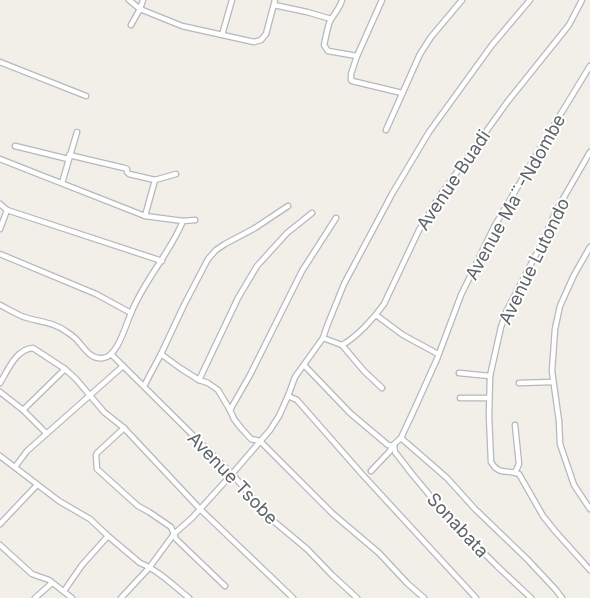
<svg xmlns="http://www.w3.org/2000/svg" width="590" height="598" font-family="Inter,sans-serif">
<rect width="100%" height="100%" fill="#f1efe8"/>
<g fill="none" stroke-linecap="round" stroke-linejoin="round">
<!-- minor casing -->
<g stroke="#b5b8bc" stroke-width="7">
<g id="minor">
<polyline points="129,0 140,9 182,26 254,42 261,40 266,34 275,0"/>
<path d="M 342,0 C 340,8 334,14 330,21 C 327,29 326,37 324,45 L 328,51 L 357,56"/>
<polyline points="382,0 357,56 351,74 351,80 352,81 402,93"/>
<polyline points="274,5 307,12 331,19"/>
<polyline points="131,25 140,9 143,0"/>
<polyline points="222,35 232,0"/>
<polyline points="0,62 86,96"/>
<polyline points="386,130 420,54 431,37 462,0"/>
<polyline points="15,146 68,159"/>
<path d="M 590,152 L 556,211 L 542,243 L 507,310 L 501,327 L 490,376 L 489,416 L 491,462 C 499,476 507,469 519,474 L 543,516 L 555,531 L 590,570"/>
<polyline points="69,155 124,168 127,169 127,172 129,174 155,180 176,174"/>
<polyline points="0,159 145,216 183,221 195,220"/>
<polyline points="62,183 77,132"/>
<polyline points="0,204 7,210 162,261"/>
<polyline points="145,216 155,180"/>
<polyline points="0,229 7,210"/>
<polyline points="590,247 574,275 560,306 555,329 552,371 559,421 560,444 574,485 590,509"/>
<polyline points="0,254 96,294 131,313"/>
<path d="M 0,305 C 8,309 16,314 24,317 C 39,322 54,322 67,332 C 70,334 74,337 76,339 C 84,347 90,360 103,358 C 118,357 126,323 132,311 C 145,279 170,253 183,221"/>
<polyline points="376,315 403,335 438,354"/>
<path d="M 323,338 L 342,345 C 357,337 374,318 384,304 L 419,230 L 439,197 L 508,101 L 569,25 L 582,0"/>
<polyline points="342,345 364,371 382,388"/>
<polyline points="161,354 180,368 199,380 208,383 218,390 230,410 234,419 241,428 251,439 260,441 333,514 379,553 407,583 424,598"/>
<polyline points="112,355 232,474 271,519 307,549 332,575 357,598"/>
<polyline points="304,365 350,413 388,445 392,446 401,438 414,410 437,359 461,295 494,227 554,125 590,66"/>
<polyline points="459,373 490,376"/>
<polyline points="199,380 238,298 257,266 287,233 312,213"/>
<path d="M 0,383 C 8,370 16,349 33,348 L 65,369 L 76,379 L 104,412 L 124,428 L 200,509 L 293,598"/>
<polyline points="519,383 553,382"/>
<polyline points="144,386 161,354 184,305 208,259 216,250 225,244 255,228 288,206"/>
<polyline points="0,392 23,410 46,433"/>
<polyline points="288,396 297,400 361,473 476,598"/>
<polyline points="460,398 489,398"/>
<polyline points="23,410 65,369"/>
<polyline points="230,410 250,375 302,271 336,218"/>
<polyline points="124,428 97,453 96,455 97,469 138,506 149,512 171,527 176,539 225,586"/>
<polyline points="401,438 447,478 475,509 527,559 556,590 562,598"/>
<polyline points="394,445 395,452 412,474 447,516 497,566 531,598"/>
<path d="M 0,456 L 59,501 L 90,519 L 108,536 L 140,563 C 158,570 174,586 189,598"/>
<polyline points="15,467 27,451 123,366"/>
<polyline points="371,471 390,451 392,446"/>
<polyline points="515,473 519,464 515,425"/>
<polyline points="0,524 37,485"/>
<polyline points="0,545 32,574 49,580 72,598"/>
<polyline points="64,591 82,565 108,536"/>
<polyline points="35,598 52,583"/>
<polyline points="121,598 149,568 174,534 192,518 232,474 270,430 279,416 288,396 295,377 323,338 327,326 344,284 392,194 429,132 492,45 530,0"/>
</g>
</g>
<!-- minor -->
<use href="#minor" stroke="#fff" stroke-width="4.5"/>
</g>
<g text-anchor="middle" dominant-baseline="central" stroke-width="4" stroke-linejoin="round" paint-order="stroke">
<!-- street labels -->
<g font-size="18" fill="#5f6368" stroke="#fff">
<text transform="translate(453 180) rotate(-56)">Avenue Buadi</text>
<text transform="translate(515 197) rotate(-61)">Avenue Ma¨-Ndombe</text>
<text transform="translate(534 261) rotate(-64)">Avenue Lutondo</text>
<text transform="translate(233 478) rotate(46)">Avenue Tsobe</text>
<text transform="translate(458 525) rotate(47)">Sonabata</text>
</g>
</g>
</svg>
